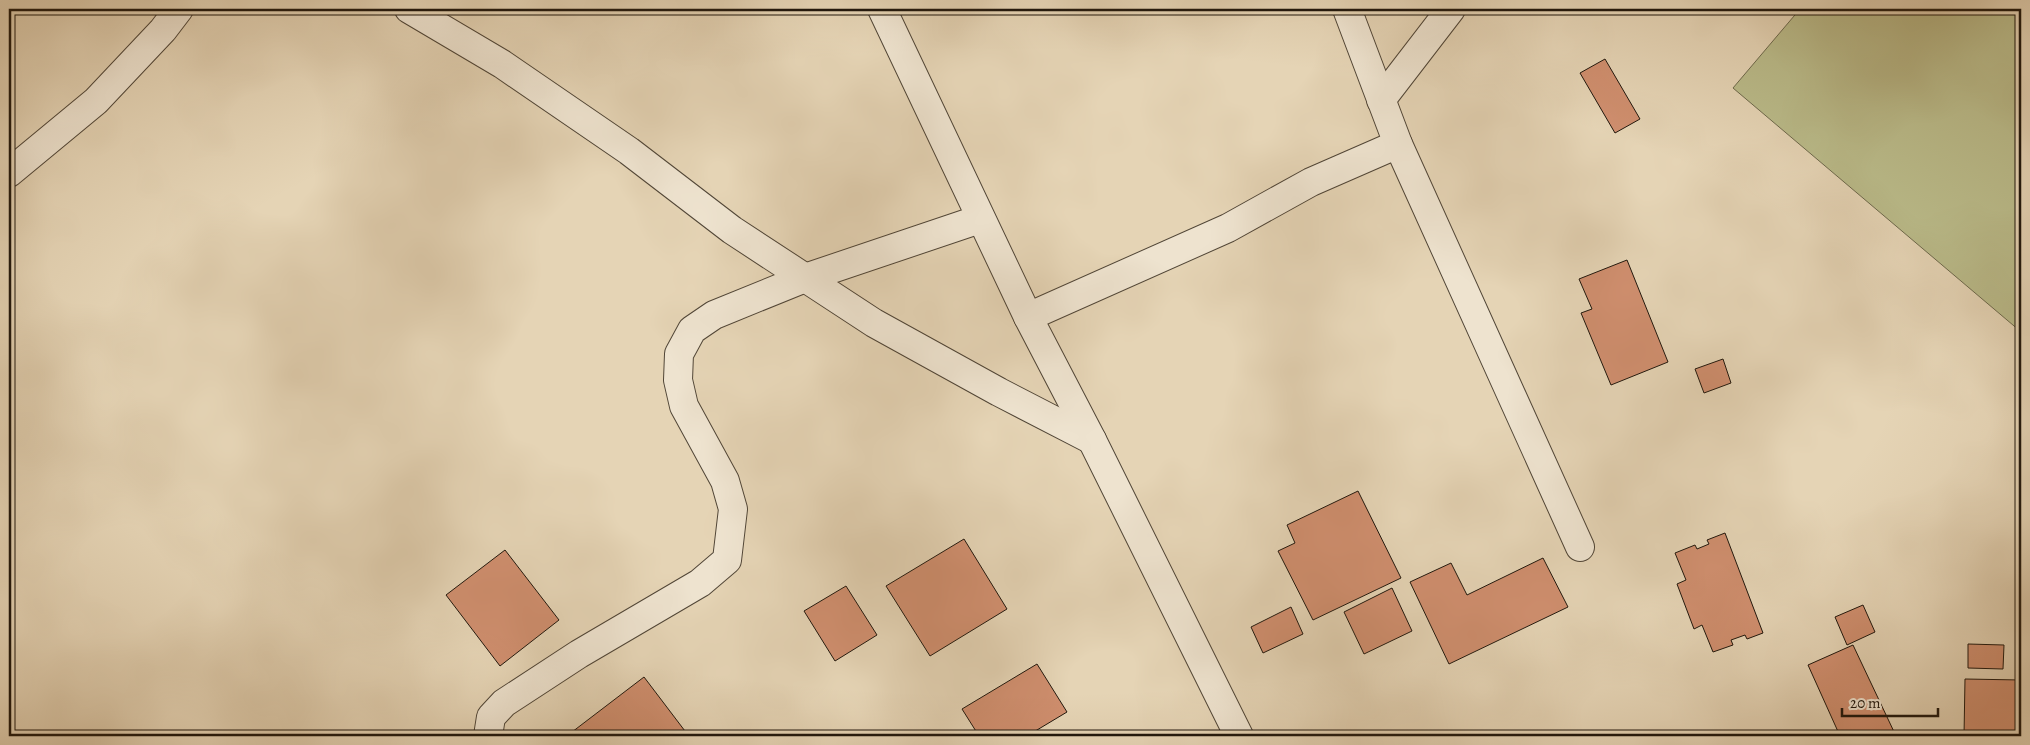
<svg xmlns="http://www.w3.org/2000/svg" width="2030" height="745" font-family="Alegreya,serif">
<rect width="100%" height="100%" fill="#e5d4b5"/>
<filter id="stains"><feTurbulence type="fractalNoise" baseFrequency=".004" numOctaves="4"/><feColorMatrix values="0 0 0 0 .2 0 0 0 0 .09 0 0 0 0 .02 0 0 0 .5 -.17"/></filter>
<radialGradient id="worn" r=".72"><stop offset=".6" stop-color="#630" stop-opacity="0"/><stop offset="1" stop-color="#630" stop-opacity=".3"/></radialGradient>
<!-- green -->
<polygon fill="#babb8a" stroke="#6d694c" points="1800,9 2021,9 2020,331 1733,88"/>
<!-- building -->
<g fill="#d08f6f" stroke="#20170d">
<polygon points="1605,59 1640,119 1615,133 1580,73"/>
<polygon points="1627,260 1668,362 1611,385 1581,313 1592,309 1579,279"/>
<polygon points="1723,359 1731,383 1704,393 1695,369"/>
<polygon points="1358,491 1401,578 1313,620 1278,551 1295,543 1287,525"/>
<polygon points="1725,533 1763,633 1747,639 1745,635 1731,640 1733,645 1713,652 1702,625 1694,629 1677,584 1686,580 1675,553 1695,545 1697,549 1709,544 1707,540"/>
<polygon points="964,539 1007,609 930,656 886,586"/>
<polygon points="505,550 559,620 500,666 446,595"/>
<polygon points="1543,558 1568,607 1449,664 1410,582 1451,563 1467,595"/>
<polygon points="846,586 877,635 835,661 804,611"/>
<polygon points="1392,588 1412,631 1364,654 1344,612"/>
<polygon points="1863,605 1875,632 1847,645 1835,617"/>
<polygon points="1291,607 1303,634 1263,653 1251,627"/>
<polygon points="1968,644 2004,645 2003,669 1968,668"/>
<polygon points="1853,645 1896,736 1840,736 1808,665"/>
<polygon points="1037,664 1067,712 1027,736 979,736 962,709"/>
<polygon points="644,677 688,735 575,736 572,732"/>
<polygon points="1965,679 2021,680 2021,736 1964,736"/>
</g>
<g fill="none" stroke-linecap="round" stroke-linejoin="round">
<!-- minor casing -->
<g stroke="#514637" stroke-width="30">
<g id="minor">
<polyline points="409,9 502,64 629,151 732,230 874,323 999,392 1092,440"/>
<polyline points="882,9 1028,317 1092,440 1239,736"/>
<polyline points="1347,9 1398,144 1580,547"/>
<polyline points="1381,100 1451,9"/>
<polyline points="9,173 96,101 163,30 179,9"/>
<polyline points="1028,317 1228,228 1311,182 1398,144"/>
<polyline points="488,736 491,717 504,703 579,654 700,583 727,560 733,509 725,481 684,406 678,380 679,354 692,330 714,315 805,278 980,219"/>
</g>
</g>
<!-- minor -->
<use href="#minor" stroke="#eee3cf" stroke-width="28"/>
</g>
<!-- margin -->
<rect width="2030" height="745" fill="none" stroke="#e5d4b5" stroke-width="30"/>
<rect x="10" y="10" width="2010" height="725" fill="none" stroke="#20170d" stroke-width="2.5"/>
<rect x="15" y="15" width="2000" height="715" fill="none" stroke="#20170d"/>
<!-- scale -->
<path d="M1842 708v8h96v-8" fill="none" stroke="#20170d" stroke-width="2.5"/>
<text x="1850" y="708" font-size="15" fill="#20170d" stroke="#eee3cf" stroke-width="4" paint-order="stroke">20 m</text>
<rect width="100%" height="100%" filter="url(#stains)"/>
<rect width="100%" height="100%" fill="url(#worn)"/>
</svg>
